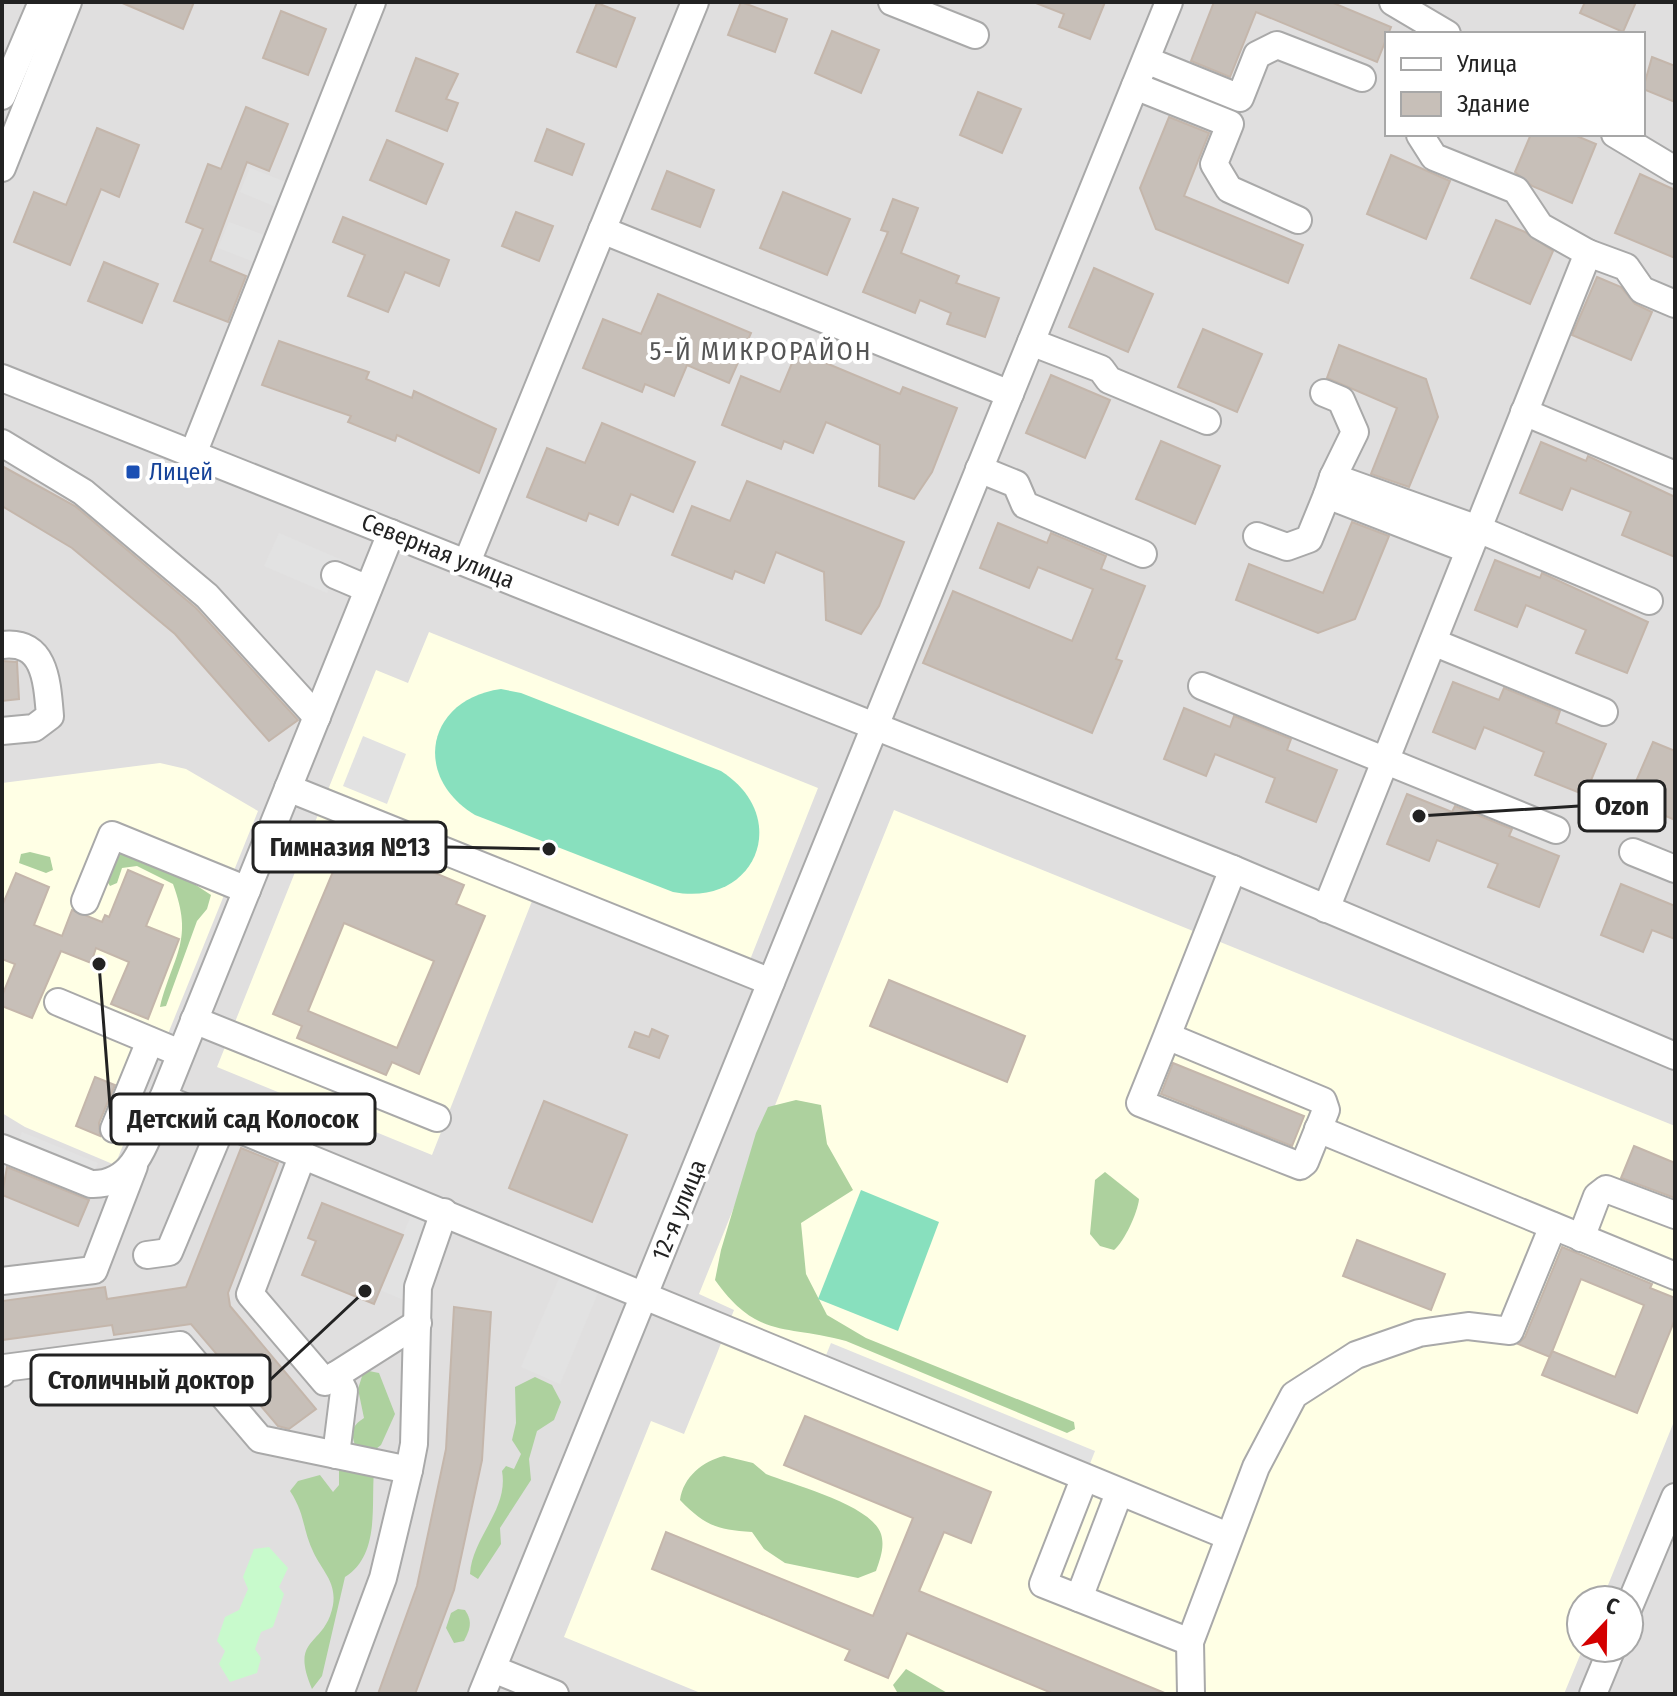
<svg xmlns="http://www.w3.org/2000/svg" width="1677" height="1696" font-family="'Fira Sans Condensed',sans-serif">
<rect width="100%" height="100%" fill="#f2efe9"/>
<!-- residential -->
<path fill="#e0dfdf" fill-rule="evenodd" d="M 2,2 L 1675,2 L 1675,1694 L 2,1694 ZM 1387,34 L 1643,34 L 1643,134 L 1387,134 ZM 1581,1600 L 1629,1600 L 1629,1648 L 1581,1648 Z"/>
<!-- education -->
<g fill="#ffffe5">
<polygon points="429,632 818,788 742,980 534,896 432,1155 217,1067 376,670 408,683"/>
<polygon points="160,763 186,769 258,811 115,1165 25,1127 2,1113 2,783"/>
<polygon points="894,810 1675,1126 1675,1419 1602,1600 1581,1600 1583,1648 1564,1694 703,1694 564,1637 651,1421 684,1434 716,1356 734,1310 699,1294"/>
</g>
<!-- forest -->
<g fill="#add19e">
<polygon points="30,852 50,857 53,870 46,873 19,863 21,854"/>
<path d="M 117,852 L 173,870 L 211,895 L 207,909 L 197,921 L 166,1006 L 160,1007 C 174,953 194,941 173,884 L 137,866 L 122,868 L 117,883 L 110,886 L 107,881 Z"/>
<path d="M 796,1100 L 821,1105 L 827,1144 L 853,1190 L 801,1223 L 806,1274 L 827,1315 L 866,1338 L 1074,1422 L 1075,1429 L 1067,1433 L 846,1341 C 785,1324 758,1340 715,1280 L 721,1250 L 756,1133 L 768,1107 Z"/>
<path d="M 1105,1172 L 1139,1199 C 1138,1212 1124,1242 1114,1250 L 1100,1246 L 1090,1234 L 1095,1180 Z"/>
<path d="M 364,1370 L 379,1373 L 395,1414 L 381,1445 L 372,1452 L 356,1448 C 351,1433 350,1427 364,1418 L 358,1389 Z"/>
<path d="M 535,1377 L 552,1385 L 561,1402 L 554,1420 L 537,1431 L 529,1459 L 531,1480 L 500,1528 L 501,1544 L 478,1579 L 470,1574 C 472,1537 509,1510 502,1471 L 506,1466 L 514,1469 L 521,1454 L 512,1440 L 516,1423 L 515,1387 Z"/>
<path d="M 724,1456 L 753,1463 L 766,1474 C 793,1485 872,1505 881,1534 C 885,1547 880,1559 876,1571 L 858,1578 L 785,1563 L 764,1549 L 752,1532 C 717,1530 704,1525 680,1500 C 683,1477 703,1461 724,1456 Z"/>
<path d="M 353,1466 L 374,1471 C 371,1507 380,1555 345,1577 L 322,1676 L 312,1689 C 289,1635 325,1648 333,1605 C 337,1581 320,1569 312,1549 C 302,1526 305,1514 290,1491 L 298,1481 L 320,1475 L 333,1492 L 339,1485 L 339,1470 Z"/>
<path d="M 458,1609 L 465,1610 C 473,1622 470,1629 464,1641 L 454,1643 L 446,1628 L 451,1613 Z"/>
<polygon points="906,1669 949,1694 897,1692 893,1685"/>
</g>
<!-- park -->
<polygon fill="#c8facc" points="269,1547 288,1568 279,1587 284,1594 273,1627 261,1632 255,1649 261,1658 257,1673 230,1682 219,1664 225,1651 217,1641 225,1617 239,1610 248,1589 243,1577 254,1549"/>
<!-- pitch -->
<g fill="#88e0be">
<path d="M 501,689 L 521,693 L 721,771 C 793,817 756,908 673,892 L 475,815 C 411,776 427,699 501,689 Z"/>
<polygon points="861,1190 939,1222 898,1331 818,1299"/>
</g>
<!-- parking -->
<g fill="#e2e2e2">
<polygon points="250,168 286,182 276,207 240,192"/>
<polygon points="229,222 264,235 254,262 218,248"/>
<polygon points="279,533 342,560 327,593 264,566"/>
<polygon points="363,736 406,754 387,804 343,786"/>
<polygon points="22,1132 98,1163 93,1176 17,1145"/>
<polygon points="417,1201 444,1212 418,1306 380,1290"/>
<polygon points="560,1276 598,1293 560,1384 521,1367"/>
<polygon points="831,1343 1095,1451 1084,1479 820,1370"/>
</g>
<!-- building -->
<g fill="#c7bfb8" stroke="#c4b6ab" stroke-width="2" fill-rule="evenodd">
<polygon points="120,2 194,2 183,29"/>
<polygon points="741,2 787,19 775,52 728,35"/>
<polygon points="1105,2 1090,39 1059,27 1064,14 1036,3"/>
<polygon points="1214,2 1331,2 1391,27 1377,62 1256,12 1230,77 1191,61"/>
<polygon points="1585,2 1636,2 1623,32 1580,13"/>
<polygon points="597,3 635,18 616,67 577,52"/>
<polygon points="281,11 326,29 308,75 263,58"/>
<polygon points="832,31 879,50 861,93 815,73"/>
<polygon points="1652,57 1675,66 1675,102 1643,89"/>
<polygon points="416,58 458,74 446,99 458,103 447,131 396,111"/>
<polygon points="978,92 1021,109 1002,153 960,135"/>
<polygon points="246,107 288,124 269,171 247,162 210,261 246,276 228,322 174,301 203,229 186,222 208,164 221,169"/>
<polygon points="1169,117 1209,133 1184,196 1303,245 1288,283 1156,229 1140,188"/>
<polygon points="97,128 139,145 119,197 101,189 70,265 14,242 34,192 66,205"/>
<polygon points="547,129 584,144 572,175 535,161"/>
<polygon points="1531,134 1572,134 1596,144 1572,203 1532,186 1515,172"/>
<polygon points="387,140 443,164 426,204 370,180"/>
<polygon points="1391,155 1450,181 1426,239 1367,214"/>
<polygon points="667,171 714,190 700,227 652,209"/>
<polygon points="1640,174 1675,190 1675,258 1615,233"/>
<polygon points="783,192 850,219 827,275 760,248"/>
<polygon points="893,199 918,208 901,253 959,276 956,283 999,298 985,337 947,324 951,313 920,300 915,313 863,292 888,232 881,230"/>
<polygon points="516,212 553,226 539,261 502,246"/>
<polygon points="343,217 449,260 439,286 405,272 388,312 348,296 365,255 333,242"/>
<polygon points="1496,220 1525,232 1553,251 1530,304 1471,278"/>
<polygon points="104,262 158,284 142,323 88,301"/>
<polygon points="1094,268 1153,294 1128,352 1069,327"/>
<polygon points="1597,277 1621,287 1635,304 1652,312 1631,360 1572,335"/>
<polygon points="658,294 751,333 729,383 687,365 674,396 645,384 642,392 583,368 603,319 641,334"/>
<polygon points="1203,329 1262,354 1237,412 1178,387"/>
<polygon points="279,341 369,372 366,379 412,398 414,391 496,429 479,473 397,435 395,441 348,422 351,416 262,385"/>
<polygon points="1339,345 1426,379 1438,417 1409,487 1371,474 1397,408 1327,378"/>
<polygon points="797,351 900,394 903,387 957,408 932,472 914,499 879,486 880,445 826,422 813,453 784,441 781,449 722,425 741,376 780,392"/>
<polygon points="1051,375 1110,400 1085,458 1026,433"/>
<polygon points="602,423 695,462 673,512 631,494 618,525 589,513 586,521 527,497 547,448 585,463"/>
<polygon points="1161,441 1220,466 1195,524 1136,499"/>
<polygon points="1541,442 1586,461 1588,456 1675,497 1675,557 1622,535 1631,512 1571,488 1562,510 1520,493"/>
<polygon points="2,466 75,506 196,608 298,720 269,741 175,634 72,548 2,506"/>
<polygon points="747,481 904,542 879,606 861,634 826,620 824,572 776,552 764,583 735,571 732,579 672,555 692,506 730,521"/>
<polygon points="1352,522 1389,536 1355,619 1318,633 1236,600 1249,564 1323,593"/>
<polygon points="998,523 1047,543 1051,533 1106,556 1101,569 1145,586 1116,659 1122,661 1092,733 923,663 953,591 1072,641 1093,589 1038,567 1029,588 980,568"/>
<polygon points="1495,560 1540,578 1542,573 1648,622 1627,673 1576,653 1586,630 1526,605 1517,627 1475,610"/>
<polygon points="2,661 17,662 19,699 2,701"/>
<polygon points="1453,682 1499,700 1504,688 1560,711 1556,723 1606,744 1585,795 1535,775 1544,752 1484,727 1475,749 1433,732"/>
<polygon points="1184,708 1230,727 1234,716 1291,739 1287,750 1337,770 1316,822 1266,802 1275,778 1215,754 1206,776 1164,759"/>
<polygon points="1653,742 1675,751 1675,820 1628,800"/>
<polygon points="1407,794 1452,812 1455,806 1512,829 1509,836 1559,856 1539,907 1488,887 1498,864 1437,840 1429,861 1387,844"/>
<path d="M 372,847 L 464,885 L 456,904 L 485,916 L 419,1074 L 392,1062 L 386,1075 L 297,1038 L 302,1026 L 273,1014 L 340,855 L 364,866 ZM 344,923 L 434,961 L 397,1048 L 308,1011 Z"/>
<polygon points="128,870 163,885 146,926 179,939 148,1019 111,1004 129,962 96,948 91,963 61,951 32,1018 2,1006 2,996 15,964 2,959 2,906 16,873 49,887 34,925 62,936 72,910 102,922 105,915 109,917"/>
<polygon points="1621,884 1675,906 1675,939 1652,930 1643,952 1601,935"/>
<polygon points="889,980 1025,1036 1007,1082 870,1026"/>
<polygon points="652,1029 668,1036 659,1058 629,1047 635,1032 649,1037"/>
<polygon points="1173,1063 1304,1116 1292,1146 1161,1094"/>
<polygon points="95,1077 115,1085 99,1123 100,1136 76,1126"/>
<polygon points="544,1101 627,1135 592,1222 509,1188"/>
<polygon points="1634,1146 1675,1163 1675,1198 1621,1178"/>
<polygon points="241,1148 278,1163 228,1293 230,1306 316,1409 289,1429 278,1426 191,1324 114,1335 112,1325 2,1340 2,1301 105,1287 107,1299 186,1287"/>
<polygon points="7,1167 89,1200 78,1226 2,1195"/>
<polygon points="322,1203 403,1235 374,1304 302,1275 316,1241 308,1238"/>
<polygon points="1357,1240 1445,1274 1431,1310 1343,1276"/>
<polygon points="1562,1247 1652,1284 1650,1288 1675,1298 1675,1319 1637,1413 1542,1375 1552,1351 1615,1377 1644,1305 1581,1279 1550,1357 1518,1344 1525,1337"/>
<polygon points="454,1307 491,1312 482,1460 454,1590 415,1694 378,1694 417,1586 446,1449"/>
<polygon points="805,1416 991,1492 971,1543 944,1532 919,1591 1167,1694 1054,1694 907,1633 888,1678 845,1660 850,1650 652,1569 666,1532 873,1616 913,1518 784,1465"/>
</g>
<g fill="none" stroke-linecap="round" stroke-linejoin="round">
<!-- minor casing -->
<g stroke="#a9a9a9" stroke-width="30">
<g id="minor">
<polyline points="892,2 975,35"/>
<polyline points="1393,2 1447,34"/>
<polyline points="1146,60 1240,98 1257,55 1277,45 1362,78"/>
<polyline points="1135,86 1230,124 1214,164 1229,189 1298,220"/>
<polyline points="2,96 42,2"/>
<polyline points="1615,134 1675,170"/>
<polyline points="2,168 68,2"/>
<polyline points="602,230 1010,394"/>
<polyline points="1588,253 1626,267 1642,290 1675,304"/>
<polyline points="1031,342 1101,369 1109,380 1207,421"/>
<polyline points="2,378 1233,869 1675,1056"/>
<polyline points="1324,393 1341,400 1355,432 1333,477"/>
<polyline points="1524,412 1675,475"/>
<polyline points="2,443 83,492 207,596 317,717"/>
<polyline points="193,454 372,2"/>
<polyline points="979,469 1016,484 1025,505 1143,554"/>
<polyline points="391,533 163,1098 1228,1536"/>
<polyline points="1257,536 1287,547 1309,539 1327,495"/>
<polyline points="1469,550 1327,495 1333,477 1478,529 1649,601"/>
<polyline points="467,562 695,2"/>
<polyline points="335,575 368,589"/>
<polyline points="1433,642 1604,712"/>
<path d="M 2,645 C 45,640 47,680 50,716 L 34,728 L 2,731"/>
<polyline points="1202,686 1556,830"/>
<polyline points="288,788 771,982"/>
<polyline points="1633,852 1675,869"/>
<polyline points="85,901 112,835 247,890"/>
<polyline points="1326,909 1588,253 1540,226 1516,190 1434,157 1420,135"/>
<polyline points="58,1002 180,1053"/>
<polyline points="194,1020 437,1118"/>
<polyline points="1167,1036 1140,1103 1300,1166 1305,1162 1326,1110 1323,1101 1167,1036 1233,869"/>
<polyline points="114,1129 150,1041"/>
<polyline points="1318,1129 1675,1276"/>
<path d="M 2,1148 L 91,1184 C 138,1186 147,1134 163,1098"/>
<polyline points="303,1154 250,1294 325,1382 418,1323"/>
<polyline points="1581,1238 1597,1196 1606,1189 1675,1215"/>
<polyline points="147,1255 169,1252 223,1123"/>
<polyline points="2,1281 94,1270 134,1166"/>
<polyline points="2,1373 4,1368 180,1345 260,1439 409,1470"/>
<polyline points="336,1455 344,1391 336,1375"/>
<polyline points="1084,1479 1043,1584 1190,1642"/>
<polyline points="1079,1598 1119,1493"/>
<polyline points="1629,1607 1675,1497"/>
<polyline points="493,1669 555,1694"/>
<polyline points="340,1694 383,1578 409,1470 414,1444 418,1287 444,1212"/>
<polyline points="482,1694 1169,2"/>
<polyline points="1191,1694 1190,1642 1256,1467 1294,1395 1356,1355 1419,1333 1468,1326 1510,1331 1553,1226"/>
<polyline points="1593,1694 1612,1648"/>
</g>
</g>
<!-- minor -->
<use href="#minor" stroke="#fff" stroke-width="26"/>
</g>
<!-- markers -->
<rect fill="#1a4fb4" stroke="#fff" stroke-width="3" x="125" y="464" width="16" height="16" rx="4"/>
<g text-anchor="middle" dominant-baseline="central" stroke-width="8" stroke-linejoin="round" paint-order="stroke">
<!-- transit labels -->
<g font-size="24" fill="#164399" stroke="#fff" text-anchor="start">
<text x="149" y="472">Лицей</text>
</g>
<!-- street labels -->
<g font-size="24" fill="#222" stroke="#fff">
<text transform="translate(438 551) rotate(22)">Северная улица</text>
<text transform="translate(679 1210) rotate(-68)">12-я улица</text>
</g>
<!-- neighbourhood labels -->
<g font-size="26" letter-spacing="2" fill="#555" stroke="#fff">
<text x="761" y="351">5-Й МИКРОРАЙОН</text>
</g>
</g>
<!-- callouts -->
<path fill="none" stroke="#222" stroke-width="3" d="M1419 816L1579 806M549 849L446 847M99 964L111 1119M365 1291L270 1380"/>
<g fill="#222" stroke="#fff" stroke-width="3">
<circle cx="1419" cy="816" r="8"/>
<circle cx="549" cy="849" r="8"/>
<circle cx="99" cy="964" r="8"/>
<circle cx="365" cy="1291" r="8"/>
</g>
<g fill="#fff" stroke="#222" stroke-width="3">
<rect x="1579" y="781" width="86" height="50" rx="8"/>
<rect x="253" y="822" width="193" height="50" rx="8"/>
<rect x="111" y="1094" width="264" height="50" rx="8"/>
<rect x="31" y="1355" width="239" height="50" rx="8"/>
</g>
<g font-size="26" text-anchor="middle" font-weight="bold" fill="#222">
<text x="1622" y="815">Ozon</text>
<text x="350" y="856">Гимназия №13</text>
<text x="243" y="1128">Детский сад Колосок</text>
<text x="151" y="1389">Столичный доктор</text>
</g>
<!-- border -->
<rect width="1677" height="1696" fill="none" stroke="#222222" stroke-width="8"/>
<!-- legend -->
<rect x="1385" y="32" width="260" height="104" fill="#ffffff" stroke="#a7a7a7" stroke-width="2"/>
<rect x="1401" y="58" width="40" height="12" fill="#ffffff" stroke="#a7a7a7" stroke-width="2"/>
<text x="1457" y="72" font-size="24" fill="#222222">Улица</text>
<rect x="1401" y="92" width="40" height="24" fill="#c7bfb8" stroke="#a7a7a7" stroke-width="2"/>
<text x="1457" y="112" font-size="24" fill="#222222">Здание</text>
<!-- north arrow -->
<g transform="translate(1605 1624) rotate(22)"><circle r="38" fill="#ffffff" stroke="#a7a7a7" stroke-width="2"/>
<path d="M0-6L14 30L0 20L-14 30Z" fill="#d40000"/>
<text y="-12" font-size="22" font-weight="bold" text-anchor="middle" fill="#222222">С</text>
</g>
</svg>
